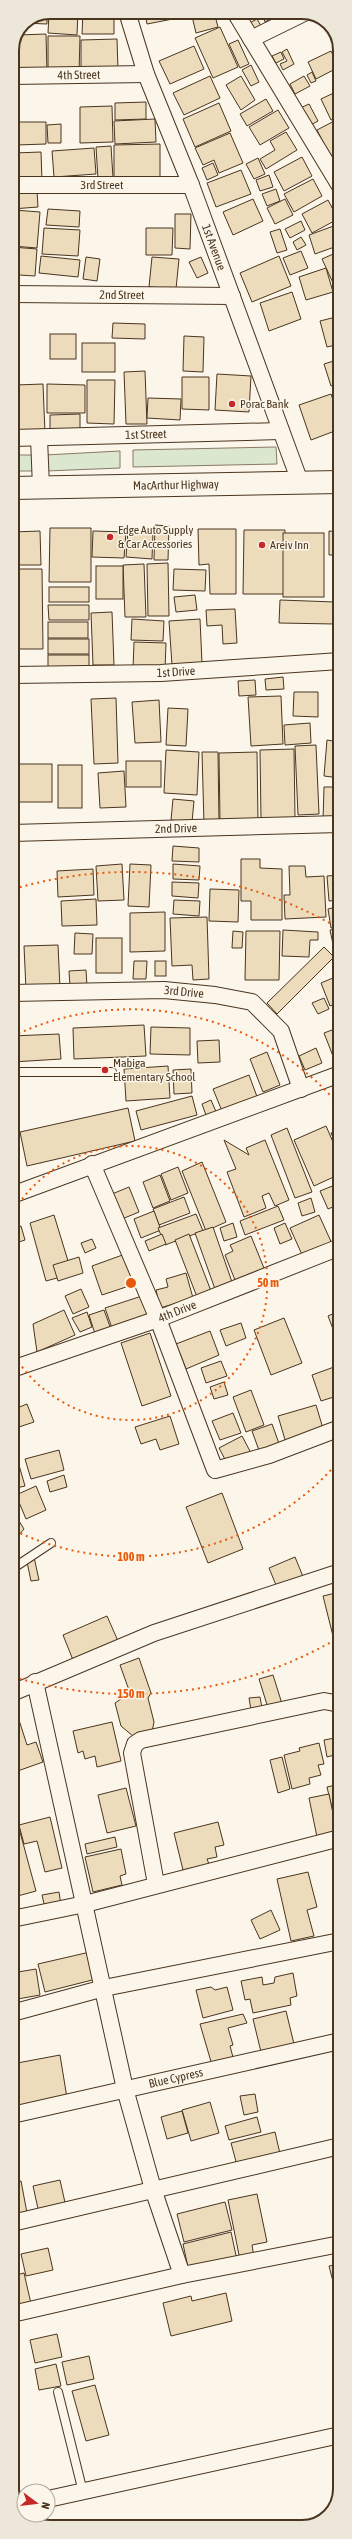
<svg xmlns="http://www.w3.org/2000/svg" width="352" height="2539" font-family="'Asap Condensed',sans-serif">
<rect width="100%" height="100%" fill="#fbf6e9"/>
<!-- green -->
<g fill="#dce7d0" stroke="#887966">
<polygon points="276,447 277,464 133,467 133,450"/>
<polygon points="120,451 120,468 46,471 45,455"/>
<polygon points="12,455 32,455 33,471 12,471"/>
</g>
<!-- building -->
<g fill="#ecdcbc" stroke="#4a3520">
<polygon points="78,12 77,35 48,33 49,13"/>
<polygon points="83,12 114,12 114,34 82,34"/>
<polygon points="145,12 177,12 178,18 147,24"/>
<polygon points="191,12 214,12 218,27 196,33"/>
<polygon points="238,12 251,12 253,15 243,21"/>
<polygon points="261,12 284,12 265,22"/>
<polygon points="47,13 47,24 23,23"/>
<polygon points="257,19 264,31 252,38 246,25"/>
<polygon points="220,27 238,67 213,78 195,38"/>
<polygon points="46,34 47,74 12,74 12,50 18,35"/>
<polygon points="48,36 80,36 79,74 48,74"/>
<polygon points="117,39 118,70 81,71 81,40"/>
<polygon points="238,40 249,64 240,68 229,44"/>
<polygon points="194,46 204,69 170,84 159,61"/>
<polygon points="287,49 294,64 283,70 280,64 287,61 282,52"/>
<polygon points="331,51 339,67 316,79 308,62"/>
<polygon points="281,52 284,59 276,63 272,56"/>
<polygon points="251,65 259,82 251,86 242,70"/>
<polygon points="312,72 316,81 311,83 307,75"/>
<polygon points="210,76 220,98 184,115 173,93"/>
<polygon points="241,76 255,100 241,110 226,85"/>
<polygon points="304,76 310,86 295,94 290,84"/>
<polygon points="340,90 340,116 331,120 321,99"/>
<polygon points="266,99 273,111 247,126 240,114"/>
<polygon points="146,102 146,119 115,120 115,103"/>
<polygon points="219,103 231,131 195,147 183,119"/>
<polygon points="309,104 318,121 307,127 298,109"/>
<polygon points="112,106 113,142 80,143 80,107"/>
<polygon points="278,110 289,128 260,145 249,127"/>
<polygon points="340,118 340,151 330,156 317,130"/>
<polygon points="155,119 156,142 115,144 114,121"/>
<polygon points="16,122 46,122 46,144 16,145"/>
<polygon points="61,124 61,143 48,143 47,125"/>
<polygon points="286,132 297,150 266,169 260,159 275,150 270,141"/>
<polygon points="230,133 243,163 219,173 214,160 203,165 195,148"/>
<polygon points="160,144 160,182 114,183 114,145"/>
<polygon points="111,146 113,178 98,179 96,147"/>
<polygon points="94,148 96,174 54,177 52,151"/>
<polygon points="41,152 42,181 14,182 14,153"/>
<polygon points="302,157 312,176 284,191 274,172"/>
<polygon points="258,158 265,174 254,179 246,164"/>
<polygon points="213,163 218,175 207,180 202,168"/>
<polygon points="241,170 251,194 216,207 207,183"/>
<polygon points="269,175 273,187 260,191 256,180"/>
<polygon points="313,179 322,196 294,212 284,194"/>
<polygon points="276,189 280,201 267,206 262,194"/>
<polygon points="37,191 38,207 12,209 12,193"/>
<polygon points="253,199 263,221 233,235 223,212"/>
<polygon points="285,199 293,215 275,224 267,208"/>
<polygon points="328,200 338,219 312,233 302,214"/>
<polygon points="48,209 80,211 79,227 46,225"/>
<polygon points="14,210 40,212 37,248 12,246"/>
<polygon points="175,214 191,214 190,249 175,248"/>
<polygon points="301,221 305,230 290,238 285,229"/>
<polygon points="339,224 340,245 315,254 309,235"/>
<polygon points="44,228 80,230 78,256 42,254"/>
<polygon points="146,228 173,228 172,255 146,255"/>
<polygon points="280,229 287,250 277,253 270,232"/>
<polygon points="301,237 306,245 297,250 293,242"/>
<polygon points="12,247 37,249 35,276 19,275 18,293 12,293"/>
<polygon points="301,251 308,268 290,275 283,258"/>
<polygon points="340,251 340,282 334,285 322,259"/>
<polygon points="41,256 80,260 78,277 39,273"/>
<polygon points="279,256 291,286 252,302 240,273"/>
<polygon points="86,257 100,259 97,281 83,279"/>
<polygon points="152,257 179,259 176,289 149,287"/>
<polygon points="201,257 208,273 197,278 189,262"/>
<polygon points="326,268 333,292 306,300 299,277"/>
<polygon points="340,285 340,302 334,287"/>
<polygon points="292,292 301,319 269,331 260,303"/>
<polygon points="340,316 340,344 327,347 320,321"/>
<polygon points="113,323 145,324 145,339 112,338"/>
<rect x="50" y="334" width="26" height="25"/>
<polygon points="184,336 204,337 203,372 183,371"/>
<rect x="82" y="343" width="33" height="29"/>
<polygon points="340,359 340,383 331,386 324,364"/>
<polygon points="145,371 147,424 126,424 124,372"/>
<polygon points="217,374 251,376 249,412 215,410"/>
<polygon points="182,377 209,377 209,410 182,409"/>
<polygon points="87,380 115,380 114,424 87,423"/>
<polygon points="43,384 45,433 18,434 16,385"/>
<polygon points="47,384 85,385 85,413 47,413"/>
<polygon points="331,394 340,419 340,429 311,440 299,405"/>
<polygon points="148,398 181,399 180,420 147,418"/>
<polygon points="80,414 80,435 50,436 50,415"/>
<polygon points="155,525 169,526 168,560 154,560"/>
<polygon points="50,528 91,528 91,582 49,582"/>
<polygon points="198,529 236,529 236,594 210,594 209,564 199,565"/>
<polygon points="128,530 153,532 152,559 126,557"/>
<polygon points="244,530 285,530 285,594 243,594"/>
<polygon points="40,531 41,565 14,565 13,532"/>
<polygon points="93,531 126,532 124,558 92,557"/>
<polygon points="329,531 339,532 339,555 329,555"/>
<rect x="283" y="533" width="41" height="64"/>
<polygon points="168,563 169,616 148,616 147,564"/>
<polygon points="144,564 146,617 125,617 123,565"/>
<rect x="96" y="566" width="27" height="33"/>
<polygon points="14,569 42,569 43,649 15,649"/>
<polygon points="174,569 206,570 205,591 173,590"/>
<rect x="49" y="587" width="40" height="15"/>
<polygon points="195,595 197,610 176,612 174,597"/>
<polygon points="280,600 335,602 335,624 279,623"/>
<polygon points="48,605 89,605 89,620 49,620"/>
<polygon points="235,609 237,643 223,644 222,625 207,626 206,610"/>
<polygon points="112,612 114,665 93,665 91,613"/>
<polygon points="132,619 164,621 163,641 131,640"/>
<polygon points="200,619 202,663 172,665 169,621"/>
<rect x="48" y="622" width="40" height="16"/>
<rect x="48" y="639" width="41" height="15"/>
<polygon points="134,642 166,643 165,670 133,669"/>
<rect x="48" y="655" width="41" height="16"/>
<polygon points="283,677 284,689 266,690 265,679"/>
<polygon points="255,680 256,695 239,696 238,681"/>
<polygon points="294,692 318,692 318,717 293,716"/>
<polygon points="281,696 283,744 251,746 248,697"/>
<polygon points="12,697 16,697 15,745 12,745"/>
<polygon points="116,698 118,763 94,764 91,699"/>
<polygon points="159,700 161,742 135,743 132,702"/>
<polygon points="168,708 188,709 186,746 166,745"/>
<polygon points="310,723 311,743 285,745 284,725"/>
<polygon points="327,740 340,742 340,778 324,776"/>
<polygon points="316,745 319,814 298,815 295,746"/>
<polygon points="294,749 295,818 261,819 260,750"/>
<polygon points="166,750 199,752 197,795 164,793"/>
<polygon points="202,752 218,752 219,823 204,824"/>
<polygon points="257,752 258,821 220,822 219,753"/>
<rect x="126" y="761" width="35" height="26"/>
<rect x="17" y="764" width="35" height="38"/>
<rect x="58" y="765" width="24" height="43"/>
<polygon points="124,771 126,807 100,808 98,773"/>
<polygon points="324,787 340,787 340,821 323,821"/>
<polygon points="173,799 194,801 192,822 171,820"/>
<polygon points="173,846 199,848 199,862 172,861"/>
<polygon points="241,859 260,859 260,868 282,869 282,920 251,920 251,901 241,901"/>
<polygon points="122,864 124,900 98,901 96,866"/>
<polygon points="130,864 151,865 149,907 128,906"/>
<polygon points="173,864 200,866 199,880 173,879"/>
<polygon points="289,866 305,866 306,877 324,876 326,917 285,919 284,895 290,895"/>
<polygon points="93,869 94,895 58,897 57,871"/>
<polygon points="340,875 340,900 329,901 327,876"/>
<polygon points="172,882 199,883 198,898 172,896"/>
<polygon points="210,889 239,890 238,922 209,921"/>
<polygon points="96,899 97,925 62,926 61,901"/>
<polygon points="174,900 200,901 199,916 173,914"/>
<polygon points="340,906 340,926 331,928 328,909"/>
<polygon points="165,912 165,951 130,952 130,913"/>
<polygon points="207,917 209,979 193,980 192,965 172,966 170,918"/>
<polygon points="340,928 340,968 338,968 330,930"/>
<polygon points="283,930 318,932 318,940 310,940 309,957 282,956"/>
<polygon points="233,931 243,932 242,948 232,948"/>
<polygon points="246,931 280,931 279,980 245,980"/>
<polygon points="75,933 93,934 92,954 74,954"/>
<rect x="96" y="938" width="26" height="35"/>
<polygon points="58,945 60,988 26,990 24,946"/>
<polygon points="324,947 334,957 277,1014 267,1003"/>
<polygon points="134,961 147,961 146,979 133,979"/>
<rect x="155" y="961" width="11" height="15"/>
<polygon points="86,970 87,986 70,986 69,971"/>
<polygon points="340,975 340,1002 330,1006 321,983"/>
<polygon points="324,998 329,1009 318,1014 312,1003"/>
<polygon points="144,1025 146,1056 74,1059 73,1028"/>
<polygon points="151,1027 190,1028 190,1055 150,1054"/>
<polygon points="340,1027 340,1068 338,1069 324,1033"/>
<polygon points="59,1034 61,1059 12,1062 12,1036"/>
<polygon points="219,1040 220,1062 198,1063 197,1041"/>
<polygon points="316,1048 322,1063 305,1070 299,1056"/>
<polygon points="267,1052 280,1085 263,1092 250,1059"/>
<polygon points="168,1066 170,1098 126,1101 124,1069"/>
<polygon points="191,1069 192,1093 174,1094 173,1070"/>
<polygon points="249,1075 259,1102 224,1116 213,1089"/>
<polygon points="192,1096 197,1115 141,1130 136,1111"/>
<polygon points="211,1100 217,1114 207,1118 202,1104"/>
<polygon points="128,1108 135,1141 27,1166 20,1132"/>
<polygon points="12,1122 14,1148 12,1148"/>
<polygon points="326,1126 340,1158 340,1174 314,1186 294,1140"/>
<polygon points="287,1128 312,1192 295,1198 271,1135"/>
<polygon points="340,1129 340,1153 331,1133"/>
<polygon points="224,1140 249,1155 246,1148 265,1140 289,1200 275,1206 269,1193 262,1196 266,1208 244,1217 227,1172 236,1169"/>
<polygon points="202,1162 226,1222 206,1231 182,1171"/>
<polygon points="178,1167 188,1193 171,1200 161,1174"/>
<polygon points="160,1175 170,1201 153,1208 143,1182"/>
<polygon points="340,1183 340,1204 328,1209 320,1191"/>
<polygon points="129,1187 139,1212 122,1219 112,1194"/>
<polygon points="184,1197 190,1213 159,1225 153,1209"/>
<polygon points="311,1198 315,1212 302,1216 298,1203"/>
<polygon points="278,1206 284,1220 245,1235 240,1221"/>
<polygon points="154,1211 161,1230 141,1238 134,1219"/>
<polygon points="196,1214 203,1231 165,1245 158,1228"/>
<polygon points="54,1215 72,1274 46,1281 30,1223"/>
<polygon points="319,1215 333,1246 304,1259 290,1228"/>
<polygon points="233,1223 237,1237 224,1241 220,1228"/>
<polygon points="285,1223 292,1239 280,1244 274,1228"/>
<polygon points="21,1226 25,1240 13,1244 12,1229"/>
<polygon points="213,1227 232,1282 215,1289 195,1233"/>
<polygon points="340,1232 340,1244 338,1245 335,1234"/>
<polygon points="162,1234 166,1244 149,1251 145,1241"/>
<polygon points="189,1234 211,1291 197,1297 175,1240"/>
<polygon points="251,1236 266,1273 237,1285 225,1255 233,1251 230,1245"/>
<polygon points="92,1239 96,1248 85,1253 81,1243"/>
<polygon points="128,1253 138,1283 102,1295 92,1266"/>
<polygon points="79,1257 83,1273 58,1281 53,1265"/>
<polygon points="186,1273 193,1298 160,1308 156,1290 168,1287 166,1279"/>
<polygon points="81,1289 89,1307 73,1314 65,1296"/>
<polygon points="145,1295 152,1319 113,1331 105,1308"/>
<polygon points="64,1310 75,1335 37,1352 33,1324"/>
<polygon points="104,1310 112,1332 96,1337 89,1315"/>
<polygon points="87,1312 92,1327 80,1332 72,1318"/>
<polygon points="337,1312 340,1317 340,1347 328,1316"/>
<polygon points="284,1318 302,1363 271,1375 254,1330"/>
<polygon points="241,1323 246,1338 226,1346 220,1330"/>
<polygon points="210,1331 219,1355 186,1369 176,1344"/>
<polygon points="150,1333 171,1396 142,1406 121,1343"/>
<polygon points="221,1361 227,1376 206,1383 201,1368"/>
<polygon points="334,1367 340,1384 340,1395 321,1401 312,1375"/>
<polygon points="224,1382 228,1395 214,1399 210,1387"/>
<polygon points="251,1390 264,1425 246,1432 233,1397"/>
<polygon points="340,1397 340,1418 335,1398"/>
<polygon points="27,1404 34,1422 13,1429 12,1410"/>
<polygon points="316,1405 324,1432 286,1443 278,1416"/>
<polygon points="233,1413 241,1433 220,1440 212,1421"/>
<polygon points="170,1416 179,1444 160,1450 156,1439 141,1444 135,1427"/>
<polygon points="272,1424 281,1449 261,1456 252,1431"/>
<polygon points="242,1436 251,1453 228,1465 219,1448"/>
<polygon points="59,1450 64,1470 31,1479 25,1459"/>
<polygon points="19,1465 25,1486 12,1489 12,1467"/>
<polygon points="64,1475 67,1487 50,1492 47,1481"/>
<polygon points="36,1486 46,1510 26,1519 16,1495"/>
<polygon points="222,1493 243,1549 208,1563 186,1507"/>
<polygon points="12,1510 24,1529 12,1543"/>
<polygon points="34,1557 39,1580 31,1581 27,1562"/>
<polygon points="295,1557 304,1579 278,1590 269,1568"/>
<polygon points="340,1592 340,1634 333,1636 323,1596"/>
<polygon points="107,1616 118,1641 73,1660 63,1635"/>
<polygon points="139,1658 151,1693 148,1698 154,1722 152,1732 133,1736 121,1726 115,1703 130,1693 120,1665"/>
<polygon points="273,1675 283,1707 269,1711 259,1679"/>
<polygon points="260,1697 262,1708 251,1710 249,1698"/>
<polygon points="19,1720 27,1745 36,1742 43,1762 12,1773 12,1723"/>
<polygon points="112,1722 121,1761 97,1767 95,1756 85,1759 83,1751 78,1753 73,1731"/>
<polygon points="335,1738 338,1754 327,1757 324,1740"/>
<polygon points="319,1743 324,1764 318,1765 321,1775 309,1778 310,1784 292,1789 284,1755 300,1751 299,1748"/>
<polygon points="282,1757 290,1789 278,1793 270,1760"/>
<polygon points="340,1784 340,1834 338,1834 327,1787"/>
<polygon points="126,1788 136,1826 107,1833 98,1795"/>
<polygon points="329,1794 337,1833 317,1837 309,1798"/>
<polygon points="50,1817 62,1868 45,1872 37,1841 24,1844 19,1825"/>
<polygon points="17,1821 36,1891 14,1897 16,1904 12,1905 12,1823"/>
<polygon points="218,1822 224,1845 215,1847 217,1857 207,1859 209,1864 183,1870 174,1833"/>
<polygon points="115,1837 117,1847 87,1854 85,1844"/>
<polygon points="121,1849 126,1874 120,1876 122,1885 93,1892 85,1857"/>
<polygon points="308,1872 317,1907 307,1910 314,1936 291,1941 277,1879"/>
<polygon points="59,1892 61,1905 45,1908 42,1895"/>
<polygon points="271,1910 280,1930 260,1939 251,1920"/>
<polygon points="90,1952 96,1979 45,1992 38,1964"/>
<polygon points="36,1969 40,1995 12,2000 12,1973"/>
<polygon points="293,1973 297,1996 290,1998 291,2005 253,2013 250,1999 245,2000 241,1981 262,1977 263,1985 274,1983 275,1977"/>
<polygon points="211,1987 215,1990 227,1987 233,2010 203,2018 196,1990"/>
<polygon points="286,2011 294,2044 261,2052 253,2019"/>
<polygon points="243,2014 247,2023 228,2028 233,2045 230,2046 234,2061 212,2065 200,2024"/>
<polygon points="60,2055 67,2098 18,2107 12,2064"/>
<polygon points="255,2094 258,2112 244,2115 240,2096"/>
<polygon points="210,2102 219,2133 191,2141 182,2110"/>
<polygon points="182,2111 188,2133 167,2139 161,2117"/>
<polygon points="257,2117 261,2132 229,2140 225,2126"/>
<polygon points="275,2132 281,2158 238,2169 231,2143"/>
<polygon points="60,2180 66,2207 39,2213 33,2186"/>
<polygon points="21,2181 27,2213 12,2216 12,2183"/>
<polygon points="257,2194 267,2242 252,2245 254,2257 240,2260 228,2200"/>
<polygon points="225,2202 232,2230 184,2242 177,2214"/>
<polygon points="231,2232 237,2260 189,2272 183,2244"/>
<polygon points="48,2248 53,2270 26,2276 21,2254"/>
<polygon points="340,2264 340,2292 336,2293 329,2266"/>
<polygon points="24,2273 32,2308 12,2312 12,2276"/>
<polygon points="226,2293 232,2321 171,2336 163,2303 191,2296 192,2301"/>
<polygon points="57,2334 62,2357 35,2363 30,2340"/>
<polygon points="89,2356 94,2379 67,2385 62,2362"/>
<polygon points="56,2364 61,2386 39,2390 35,2369"/>
<polygon points="95,2385 109,2435 86,2441 72,2391"/>
</g>
<g fill="none" stroke-linecap="round" stroke-linejoin="round">
<!-- lane casing -->
<g stroke="#4a3520" stroke-width="10">
<g id="lane">
<polyline points="12,1072 112,1072"/>
<polyline points="12,1569 51,1543"/>
<polyline points="58,2392 83,2492"/>
</g>
</g>
<!-- street casing -->
<g stroke="#4a3520" stroke-width="18">
<g id="street">
<path id="s1" d="M 127,12 L 146,74 L 191,185 L 300,482"/>
<polyline points="235,12 340,186"/>
<polyline points="251,39 306,12"/>
<path id="s2" d="M 12,76 L 146,74"/>
<path id="s3" d="M 12,185 L 191,185"/>
<path id="s4" d="M 12,294 L 232,296"/>
<path id="s5" d="M 12,438 L 280,431"/>
<polyline points="39,438 41,487"/>
<path id="s6" d="M 12,675 L 161,673 L 340,661"/>
<path id="s7" d="M 12,833 L 340,824"/>
<path id="s8" d="M 12,993 L 164,990 L 215,995 L 252,1002 L 281,1031 L 301,1089"/>
<polyline points="92,1164 158,1319 215,1470 269,1455 340,1428"/>
<polyline points="12,1195 340,1074"/>
<path id="s9" d="M 12,1369 L 158,1319 L 340,1247"/>
<polyline points="35,1682 125,2089 153,2189 182,2275"/>
<polyline points="12,1693 154,1633 340,1572"/>
<polyline points="156,1884 132,1753 135,1744 141,1740 324,1701 335,1703 340,1707"/>
<polyline points="12,1919 85,1904 340,1838"/>
<polyline points="12,2013 104,1988 340,1941"/>
<path id="s10" d="M 12,2115 L 340,2041"/>
<polyline points="12,2223 340,2146"/>
<polyline points="12,2314 182,2275 340,2244"/>
<polyline points="48,2499 340,2435"/>
<polyline points="18,2504 24,2503"/>
</g>
</g>
<!-- highway casing -->
<g stroke="#4a3520" stroke-width="24">
<g id="highway">
<path id="s11" d="M 12,488 L 340,482"/>
</g>
</g>
<!-- lane -->
<use href="#lane" stroke="#fbf6e9" stroke-width="8"/>
<!-- street -->
<use href="#street" stroke="#fbf6e9" stroke-width="16"/>
<!-- highway -->
<use href="#highway" stroke="#fbf6e9" stroke-width="22"/>
</g>
<!-- distance rings -->
<g fill="none" stroke="#e8590c" stroke-width="2" stroke-dasharray="2 4">
<path d="M12 1214A137 137 0 1 1 12 1352"/>
<path d="M339 1461A274 274 0 0 1 13 1530M13 1036A274 274 0 0 1 339 1105"/>
<path d="M340 1637A411 411 0 0 1 14 1677M14 889A411 411 0 0 1 340 929"/>
</g>
<!-- markers -->
<g fill="#c62828" stroke="#fbf6e9" stroke-width="1.5">
<circle cx="232" cy="404" r="4"/>
<circle cx="110" cy="537" r="4"/>
<circle cx="262" cy="545" r="4"/>
<circle cx="105" cy="1070" r="4"/>
</g>
<g text-anchor="middle" dominant-baseline="central" stroke-width="3" stroke-linejoin="round" paint-order="stroke">
<!-- street labels -->
<g font-size="12" fill="#4a3520" stroke="#fbf6e9">
<text stroke="none"><textPath href="#s2" startOffset="67">4th Street</textPath></text>
<text stroke="none"><textPath href="#s3" startOffset="90">3rd Street</textPath></text>
<text stroke="none"><textPath href="#s1" startOffset="251">1st Avenue</textPath></text>
<text stroke="none"><textPath href="#s4" startOffset="110">2nd Street</textPath></text>
<text stroke="none"><textPath href="#s5" startOffset="134">1st Street</textPath></text>
<text stroke="none"><textPath href="#s11" startOffset="164">MacArthur Highway</textPath></text>
<text stroke="none"><textPath href="#s6" startOffset="164">1st Drive</textPath></text>
<text stroke="none"><textPath href="#s7" startOffset="164">2nd Drive</textPath></text>
<text stroke="none"><textPath href="#s8" startOffset="172">3rd Drive</textPath></text>
<text stroke="none"><textPath href="#s9" startOffset="175">4th Drive</textPath></text>
<text stroke="none"><textPath href="#s10" startOffset="168">Blue Cypress</textPath></text>
</g>
<!-- poi labels -->
<g font-size="12" fill="#4a3520" stroke="#fbf6e9" text-anchor="start">
<text x="240" y="404">Porac Bank</text>
<text x="118" y="530">Edge Auto Supply<tspan x="118" dy="14">&amp; Car Accessories</tspan></text>
<text x="270" y="545">Areiv Inn</text>
<text x="113" y="1063">Mabiga<tspan x="113" dy="14">Elementary School</tspan></text>
</g>
</g>
<!-- crop -->
<path d="M0 0H352V2539H0ZM50 19H302A31 31 0 0 1 333 50V2489A31 31 0 0 1 302 2520H50A31 31 0 0 1 19 2489V50A31 31 0 0 1 50 19Z" fill="#ede7d9" fill-rule="evenodd"/>
<path fill="none" stroke="#4a3520" stroke-width="2" d="M50 19H302A31 31 0 0 1 333 50V2489A31 31 0 0 1 302 2520H50A31 31 0 0 1 19 2489V50A31 31 0 0 1 50 19Z"/>
<circle cx="131" cy="1283" r="6" fill="#e8590c" stroke="#fbf6e9" stroke-width="2"/>
<g font-size="12" text-anchor="middle" font-weight="bold" fill="#e8590c" stroke="#fbf6e9" stroke-width="3" stroke-linejoin="round" paint-order="stroke">
<text x="268" y="1287">50 m</text>
<text x="131" y="1561">100 m</text>
<text x="131" y="1698">150 m</text>
</g>
<!-- north arrow -->
<g transform="translate(36 2503) rotate(105)"><circle r="19" fill="#fbf6e9" stroke="#b4a999"/>
<path d="M0-3L7 15L0 10L-7 15Z" fill="#c62828"/>
<text y="-6" font-size="11" font-weight="bold" text-anchor="middle" fill="#4a3520">N</text>
</g>
</svg>
